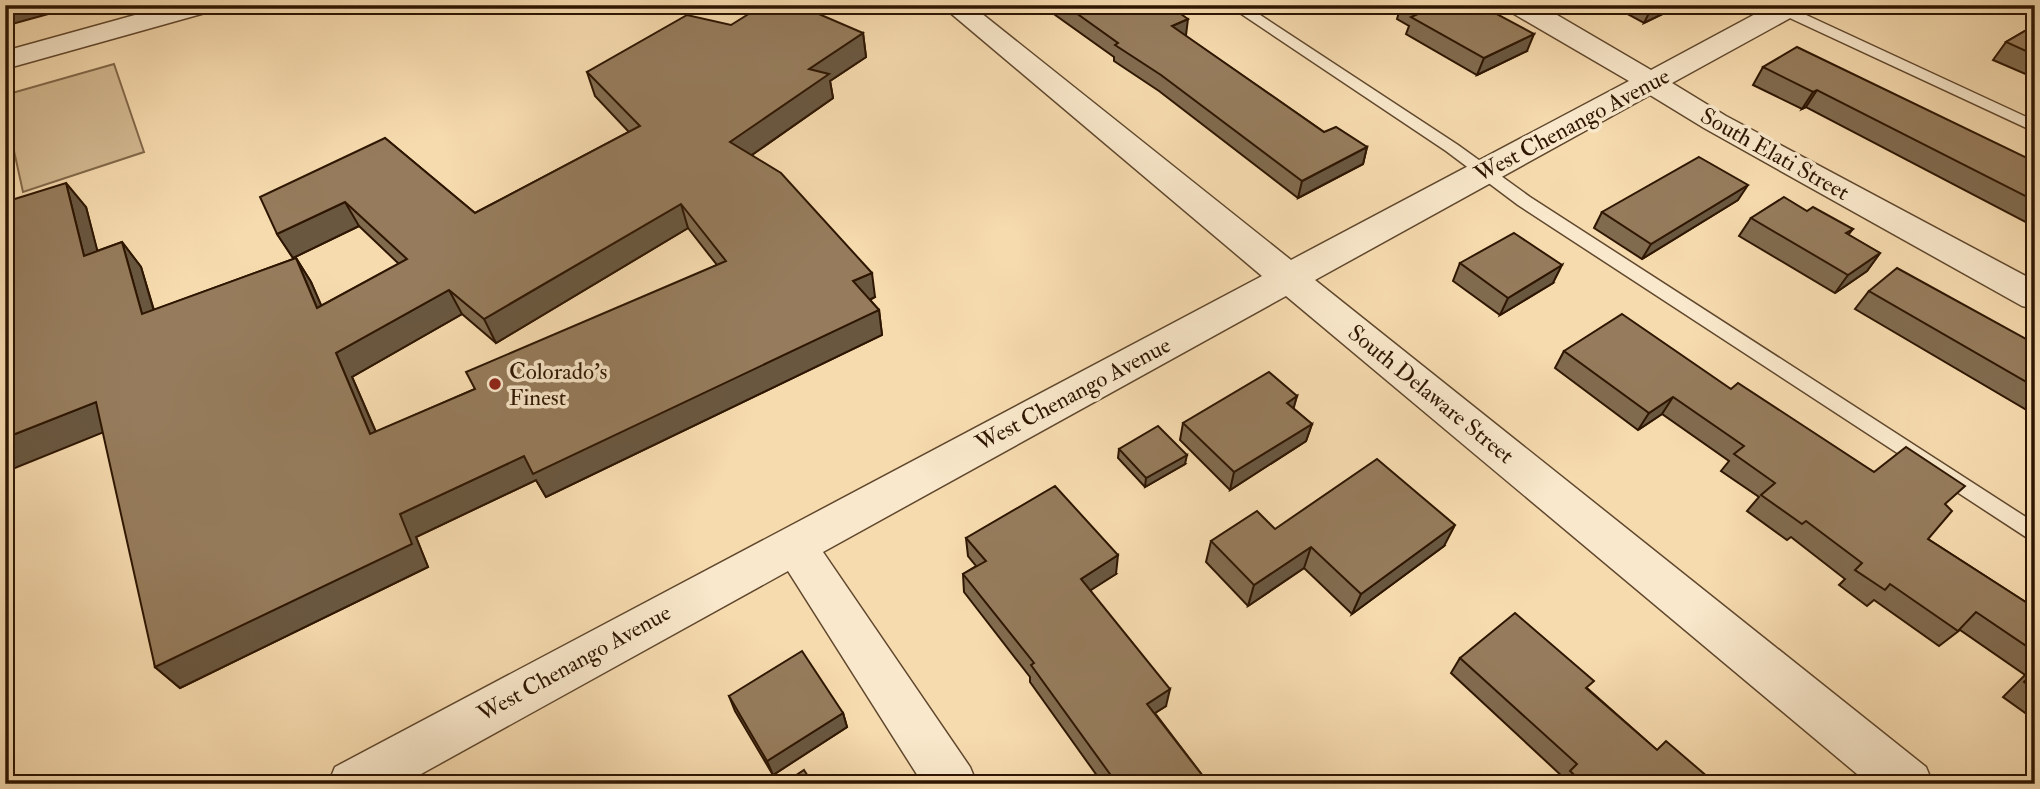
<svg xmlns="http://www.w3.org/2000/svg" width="2040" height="789" font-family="'IM FELL Double Pica',serif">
<rect width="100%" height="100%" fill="#f6dbaf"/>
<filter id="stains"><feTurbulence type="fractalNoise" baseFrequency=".00286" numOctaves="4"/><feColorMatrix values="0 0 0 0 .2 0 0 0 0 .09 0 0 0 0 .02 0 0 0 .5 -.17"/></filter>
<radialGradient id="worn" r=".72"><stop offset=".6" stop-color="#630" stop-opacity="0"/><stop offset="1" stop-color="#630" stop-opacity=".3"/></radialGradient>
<!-- green -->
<polygon fill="#d4ba92" stroke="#81684a" stroke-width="2" points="114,64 144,152 23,192 5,110 5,95"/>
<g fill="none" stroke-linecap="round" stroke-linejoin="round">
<!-- lane casing -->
<g stroke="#60472d" stroke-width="3">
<g id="lane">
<polygon points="1228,5 1245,5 1458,145 1530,197 2035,523 2035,543 1518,205 1446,151"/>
<polygon points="1779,7 1789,7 2035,121 2035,132 1779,13"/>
</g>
</g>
<!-- street casing -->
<g stroke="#60472d" stroke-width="3">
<g id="street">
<polygon points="171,5 215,5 212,11 5,69 5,51"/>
<polygon points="941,5 971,5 1291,260 1629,81 1509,11 1506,5 1540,5 1651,70 1772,5 1806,5 1803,11 1672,83 1726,116 2035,281 2035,309 2022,306 1704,128 1650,95 1315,280 1926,767 1933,784 1869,784 1286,296 823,552 970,767 977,784 923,784 788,571 403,784 328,784 335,767 1262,276"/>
</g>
</g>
<!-- lane -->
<use href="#lane" fill="#f9e8cb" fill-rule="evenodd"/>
<!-- street -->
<use href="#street" fill="#f9e8cb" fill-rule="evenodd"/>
</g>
<!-- wall -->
<g fill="#816b4f" stroke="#2e1602" stroke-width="2" fill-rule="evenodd">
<polygon points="1048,5 1168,5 1186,35 1185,36 1324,132 1367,147 1363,164 1298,198 1159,91 1114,61 1114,57 1051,12 1051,8"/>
<polygon points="1401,5 1480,5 1527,51 1477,75 1406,34 1409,26 1397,19"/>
<polygon points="1611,5 1681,5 1644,23"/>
<path d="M 731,25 L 863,33 L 866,57 L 830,81 L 833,98 L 752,155 L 875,297 L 870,300 L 879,310 L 882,335 L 546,497 L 536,480 L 416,537 L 428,567 L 180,688 L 155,667 L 86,207 L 97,251 L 122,242 L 141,267 L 154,310 L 296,258 L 311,282 L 321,306 L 399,264 L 359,226 L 293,258 L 277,234 L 385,138 L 475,213 L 629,132 L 595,96 L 587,72 ZM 688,228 L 717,265 L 475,389 L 376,432 L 352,377 L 462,314 L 496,343 Z"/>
<polygon points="2035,25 2035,78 1993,60 2006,42"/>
<polygon points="1763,67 2033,161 2035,160 2035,227 1806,107 1802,109 1753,85"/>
<polygon points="1738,200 1642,259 1594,228 1602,212"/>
<polygon points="1807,211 1853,229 1848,235 1880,253 1867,271 1835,293 1739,236 1751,218"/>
<polygon points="1460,263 1553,283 1500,315 1453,281"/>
<polygon points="1869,291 2035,344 2035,415 1855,309"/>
<polygon points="1564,351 1731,389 1874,472 1945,505 1928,539 2035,608 2035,720 2003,697 2025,675 1960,630 1939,646 1874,600 1867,606 1839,585 1845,579 1791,537 1787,540 1747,511 1759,497 1721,471 1729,461 1662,414 1638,430 1555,368"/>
<polygon points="1297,396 1293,408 1312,424 1306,441 1230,490 1180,440 1183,423"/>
<polygon points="1119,449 1185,464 1145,487 1118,458"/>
<polygon points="1275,529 1444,546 1352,614 1304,568 1248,606 1206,562 1211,541"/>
<polygon points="966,538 1116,574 1090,590 1166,706 1155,713 1209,784 1103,784 1030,682 1030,677 964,592 963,574 976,566 968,556"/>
<polygon points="1460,658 1588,689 1657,750 1716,784 1558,784 1564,778 1451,673"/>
<polygon points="729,696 843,713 847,727 773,775 735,711"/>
</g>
<!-- shaded-wall -->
<g fill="#695740" stroke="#2e1602" stroke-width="2">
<polygon points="5,5 81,5 5,26"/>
<polygon points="1656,5 1681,5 1644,23 1652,7"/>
<polygon points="1188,19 1186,35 1170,42 1172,26"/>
<polygon points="863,33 866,57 830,81 833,98 736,166 730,142 809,69"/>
<polygon points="1534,34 1527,51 1477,75 1484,58"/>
<polygon points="1817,90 1806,107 1802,109 1813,92"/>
<polygon points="1367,147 1363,164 1298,198 1302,181"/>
<polygon points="66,183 86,207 105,280 84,256"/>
<polygon points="1748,185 1738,200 1642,259 1651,244"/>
<polygon points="345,202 359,226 293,258 277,234"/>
<polygon points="681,204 688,228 496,343 484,319"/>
<polygon points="122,242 141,267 162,339 142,314"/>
<polygon points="1880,253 1867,271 1835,293 1848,275"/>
<polygon points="296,258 311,282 333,332 317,308"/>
<polygon points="1562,265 1553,283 1500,315 1508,298"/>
<polygon points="872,273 875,297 857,306 853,281"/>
<polygon points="449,290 462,314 352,377 387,458 370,434 336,353"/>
<polygon points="879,310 882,335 546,497 536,480 416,537 428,567 180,688 155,667 400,514 524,456"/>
<polygon points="1297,396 1292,414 1287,403"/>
<polygon points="1673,397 1662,414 1638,430 1649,413"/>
<polygon points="96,402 119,426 5,472 5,438"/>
<polygon points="1312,424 1306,441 1230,490 1234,472"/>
<polygon points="1187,455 1185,464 1145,487 1146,478"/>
<polygon points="1455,525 1444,546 1352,614 1361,594"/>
<polygon points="1311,547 1304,568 1248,606 1254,585"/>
<polygon points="1118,555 1116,574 1080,597 1081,579"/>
<polygon points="1170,689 1166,706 1144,720 1147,704"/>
<polygon points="843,713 847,727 773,775 767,761"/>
</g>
<!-- building -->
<g fill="#967c5c" stroke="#2e1602" stroke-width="2" fill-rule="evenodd">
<path d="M 763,5 L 798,5 L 863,33 L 809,69 L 829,74 L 730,142 L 781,173 L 872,273 L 853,281 L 879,310 L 533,474 L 524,456 L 400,514 L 412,544 L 155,667 L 96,402 L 5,438 L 5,202 L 66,183 L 84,256 L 122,242 L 142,314 L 296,258 L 317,308 L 407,259 L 345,202 L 277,234 L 260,197 L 385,138 L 475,213 L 640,126 L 587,72 L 687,15 L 731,25 ZM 681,204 L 726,261 L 466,372 L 475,389 L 370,434 L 336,353 L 449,290 L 484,319 Z"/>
<polygon points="1065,5 1168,5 1188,19 1172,26 1324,132 1336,127 1367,147 1302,181 1161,75 1115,45 1118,43"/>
<polygon points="1407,5 1480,5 1534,34 1484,58 1411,17 1420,13"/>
<polygon points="2035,25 2035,55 2006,42"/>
<polygon points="1797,47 2033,161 2035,160 2035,201 1817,90 1813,92 1763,67"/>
<polygon points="1699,157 1748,185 1651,244 1602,212"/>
<polygon points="1784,197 1807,211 1813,207 1853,229 1846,233 1880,253 1848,275 1751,218"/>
<polygon points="1514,233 1562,265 1508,298 1460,263"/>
<polygon points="1897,268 2035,344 2035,387 1869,291"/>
<polygon points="1622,314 1731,389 1738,383 1874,472 1906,447 1965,486 1945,504 1952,511 1928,539 2035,608 2035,652 1976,612 1958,631 1890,584 1885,590 1855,570 1862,563 1806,521 1802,524 1761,495 1775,483 1734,454 1744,446 1673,397 1649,413 1564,351"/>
<polygon points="1269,372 1297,396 1287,403 1312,424 1234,472 1183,423"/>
<polygon points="1158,426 1187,455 1146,478 1119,449"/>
<polygon points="1377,459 1455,525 1361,594 1311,547 1254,585 1211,541 1257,511 1275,529"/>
<polygon points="1055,486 1118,555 1081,579 1170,689 1147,704 1209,784 1121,784 1118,779 1115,781 1031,665 1034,663 963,574 986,561 966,538"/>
<polygon points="1515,613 1594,681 1586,688 1657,750 1666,741 1716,784 1584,784 1570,771 1577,764 1460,658"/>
<polygon points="802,651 843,713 767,761 729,696"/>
<polygon points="2035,671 2035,690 2024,682"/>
<polygon points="804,770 813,784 783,784"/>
<polygon points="1223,776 1229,784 1213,784"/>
<polygon points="600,777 603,784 590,784"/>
<polygon points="565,779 568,784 557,784"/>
</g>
<!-- markers -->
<circle fill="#8f2418" stroke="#f9e8cb" stroke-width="2.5" cx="495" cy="384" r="7"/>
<g text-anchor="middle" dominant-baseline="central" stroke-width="7" stroke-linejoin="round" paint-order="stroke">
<!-- street labels -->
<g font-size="23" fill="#2e1602" stroke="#f9e8cb">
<text transform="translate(1572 125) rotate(-28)">West Chenango Avenue</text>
<text transform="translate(1775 154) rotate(29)">South Elati Street</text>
<text transform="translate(1073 394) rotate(-28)">West Chenango Avenue</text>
<text transform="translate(1431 394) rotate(39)">South Delaware Street</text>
<text transform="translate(574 663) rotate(-29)">West Chenango Avenue</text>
</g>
<!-- poi labels -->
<g font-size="23" fill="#2e1602" stroke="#f9e8cb" text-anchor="start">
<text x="509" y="371">Colorado's<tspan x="509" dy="26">Finest</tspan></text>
</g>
</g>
<!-- margin -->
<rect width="2040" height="789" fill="none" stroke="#f6dbaf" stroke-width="28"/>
<rect x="7" y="7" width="2026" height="775" fill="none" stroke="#2e1602" stroke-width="3.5"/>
<rect x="14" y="14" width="2012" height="761" fill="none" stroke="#2e1602" stroke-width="2"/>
<rect width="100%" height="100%" filter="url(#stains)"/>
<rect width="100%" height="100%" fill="url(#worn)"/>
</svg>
